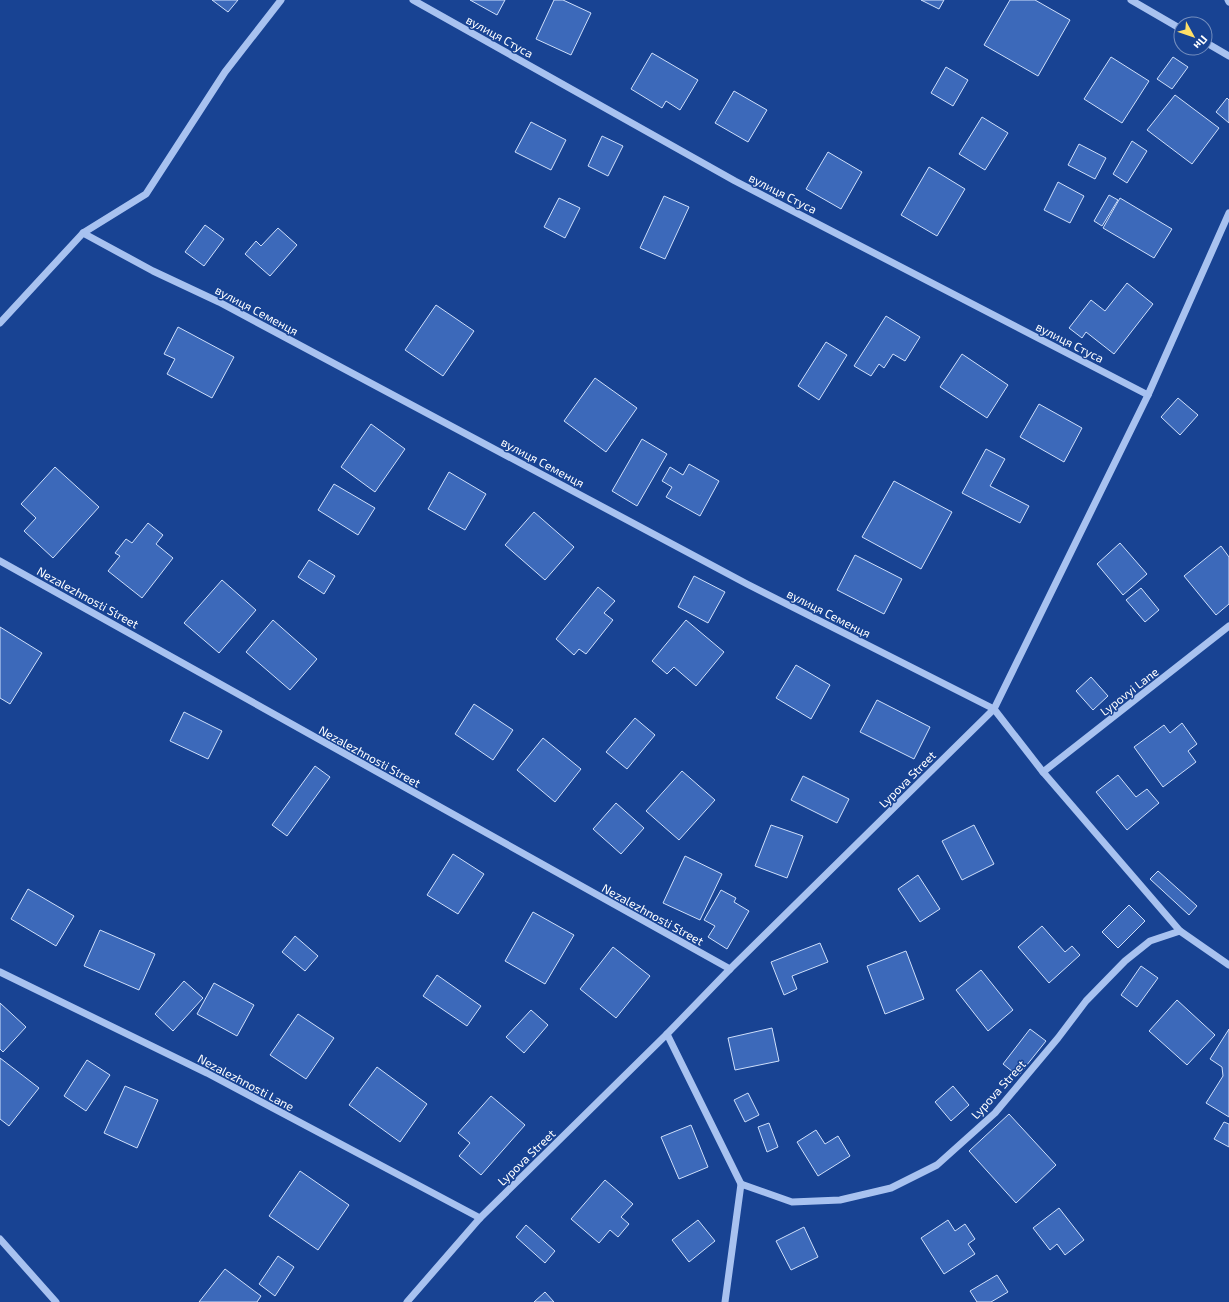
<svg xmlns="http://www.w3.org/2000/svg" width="1229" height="1302" font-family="'Exo 2',sans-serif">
<rect width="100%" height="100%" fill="#184393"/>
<!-- building -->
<g fill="#3c69ba" stroke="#cedffb">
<polygon points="212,0 238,0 228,12"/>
<polygon points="470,0 505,0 497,15"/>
<polygon points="554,0 563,0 591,13 571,55 536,39"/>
<polygon points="921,0 944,0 939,9"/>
<polygon points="1010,0 1035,0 1070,20 1038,76 984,45"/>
<polygon points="652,53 698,80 680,110 666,101 662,108 631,89"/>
<polygon points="1111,57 1149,81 1122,123 1084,99"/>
<polygon points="1173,57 1188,67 1172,89 1157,79"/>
<polygon points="946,67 968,80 953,106 931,93"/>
<polygon points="734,91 767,110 748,142 715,123"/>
<polygon points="1175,95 1219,128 1192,164 1147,130"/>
<polygon points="1227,98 1229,100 1229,123 1216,112"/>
<polygon points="982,117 1008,133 985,170 959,154"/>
<polygon points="531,122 566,140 551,170 515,152"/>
<polygon points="602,136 623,146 608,176 588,166"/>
<polygon points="1132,141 1147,151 1127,183 1113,174"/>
<polygon points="1079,144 1106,158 1095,179 1068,165"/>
<polygon points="828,152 862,172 841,209 806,189"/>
<polygon points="929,167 965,189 937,236 901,215"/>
<polygon points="1058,182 1084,196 1070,223 1044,210"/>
<polygon points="1109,195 1118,200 1102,226 1094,221"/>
<polygon points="664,196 689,207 665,259 640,248"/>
<polygon points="559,198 580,208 565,238 544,227"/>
<polygon points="1120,198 1172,229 1154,258 1103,228"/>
<polygon points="205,225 224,239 204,266 185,252"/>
<polygon points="278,228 297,245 270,276 245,254 256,241 261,246"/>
<polygon points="1127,283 1153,304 1114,354 1086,332 1082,338 1069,328 1091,300 1105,311"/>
<polygon points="436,305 474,331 443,376 405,350"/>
<polygon points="886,316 920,337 905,361 893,354 884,368 879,364 871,376 854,366"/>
<polygon points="178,327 234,357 212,398 167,374 175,359 164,354"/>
<polygon points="826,342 847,355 819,400 798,386"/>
<polygon points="962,354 1008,385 987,418 940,387"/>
<polygon points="595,378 637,408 606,452 564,421"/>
<polygon points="1178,398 1198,415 1180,435 1161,417"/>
<polygon points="1039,404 1082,428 1064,462 1020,437"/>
<polygon points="371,424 405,449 375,492 341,467"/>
<polygon points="642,439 667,454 637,506 612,491"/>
<polygon points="986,449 1005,459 990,486 1029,506 1020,523 962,493"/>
<polygon points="689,464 719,481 700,516 666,497 672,487 662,481 670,467 683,475"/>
<polygon points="55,467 99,507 53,558 24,531 36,518 21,504"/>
<polygon points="449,472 486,494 465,530 428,509"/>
<polygon points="894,481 952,512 921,569 862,537"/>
<polygon points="334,484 375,508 358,535 318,510"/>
<polygon points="534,512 574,547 545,580 505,545"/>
<polygon points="148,523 163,535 156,544 173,558 142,598 108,571 120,556 115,553 126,539 132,543"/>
<polygon points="1120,543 1147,574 1123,595 1097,564"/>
<polygon points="1221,546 1229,557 1229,604 1216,615 1184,576"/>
<polygon points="855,555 902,579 884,614 837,590"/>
<polygon points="309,560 335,576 324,594 298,577"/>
<polygon points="694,576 725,592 708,623 678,607"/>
<polygon points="222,580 256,610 219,653 184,623"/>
<polygon points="598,587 615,601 604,613 613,620 586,654 579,649 574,655 556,639"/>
<polygon points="1141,588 1159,610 1145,622 1126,600"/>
<polygon points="273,620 317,659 290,690 246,652"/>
<polygon points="686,620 724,652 696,686 674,667 667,674 652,661"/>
<polygon points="0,627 42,653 10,704 0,698"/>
<polygon points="796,665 830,685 811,719 776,698"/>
<polygon points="1091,677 1108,696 1093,710 1076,691"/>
<polygon points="877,700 930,727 914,759 860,732"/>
<polygon points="474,704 513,730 493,760 455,734"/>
<polygon points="184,712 222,731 208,759 170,741"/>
<polygon points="635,718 655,735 627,769 606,752"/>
<polygon points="1182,723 1197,744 1188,751 1196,762 1163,787 1134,747 1164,725 1170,733"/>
<polygon points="543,738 581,769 555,802 517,770"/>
<polygon points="315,766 330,777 287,836 272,825"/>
<polygon points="682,771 715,800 679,840 646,811"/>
<polygon points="1118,775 1136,797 1147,789 1159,803 1127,830 1096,792"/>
<polygon points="803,776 849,799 837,823 791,800"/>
<polygon points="616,803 644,828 621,854 593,829"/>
<polygon points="771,825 803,836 787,878 755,866"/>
<polygon points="974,825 994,864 962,880 942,841"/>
<polygon points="453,854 484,874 458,914 427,895"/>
<polygon points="685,856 722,874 700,920 663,903"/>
<polygon points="1158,871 1197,906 1189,915 1150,879"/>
<polygon points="918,875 940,909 920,922 898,889"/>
<polygon points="28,889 74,916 56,946 11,919"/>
<polygon points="721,890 736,898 734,902 749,911 727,949 708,937 715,926 704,920"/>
<polygon points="1129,905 1145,921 1118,948 1102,932"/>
<polygon points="533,912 574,935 545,984 505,961"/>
<polygon points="1042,926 1065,952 1072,946 1080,955 1049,983 1018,947"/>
<polygon points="100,930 155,954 139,990 84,966"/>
<polygon points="295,936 318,956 305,971 282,952"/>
<polygon points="820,943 828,962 792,976 797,989 784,995 771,962"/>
<polygon points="613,947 650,976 616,1018 580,989"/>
<polygon points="906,951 924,999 885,1014 867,966"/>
<polygon points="1141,966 1158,978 1137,1007 1121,995"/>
<polygon points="981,970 1013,1010 988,1031 956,990"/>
<polygon points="437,975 481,1006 467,1026 423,996"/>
<polygon points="184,981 203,998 173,1031 155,1014"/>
<polygon points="214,983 254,1005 237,1036 197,1014"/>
<polygon points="1177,1000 1215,1035 1187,1065 1149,1031"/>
<polygon points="0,1003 26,1027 3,1052 0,1049"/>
<polygon points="531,1010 548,1025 524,1053 506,1037"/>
<polygon points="298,1014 334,1038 306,1079 270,1055"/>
<polygon points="772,1028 779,1061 735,1070 728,1038"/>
<polygon points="1030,1029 1046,1041 1018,1076 1003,1064"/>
<polygon points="1229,1029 1229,1117 1206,1103 1223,1076 1222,1067 1210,1059"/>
<polygon points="0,1058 39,1088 9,1126 0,1119"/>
<polygon points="87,1060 110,1075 86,1111 64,1096"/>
<polygon points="377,1067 427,1104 400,1142 349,1105"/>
<polygon points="125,1086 158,1100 137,1148 104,1133"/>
<polygon points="953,1086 969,1105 951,1121 935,1102"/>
<polygon points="748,1093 759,1115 745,1122 734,1100"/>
<polygon points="491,1096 525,1125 481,1175 459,1156 470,1143 458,1133"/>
<polygon points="1009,1114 1056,1165 1016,1203 969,1151"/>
<polygon points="1224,1122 1229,1124 1229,1147 1214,1139"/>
<polygon points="769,1123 778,1147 767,1152 758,1127"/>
<polygon points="691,1125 708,1167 679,1179 661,1137"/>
<polygon points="816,1130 825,1144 838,1136 850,1156 818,1176 797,1142"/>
<polygon points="300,1171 349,1205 318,1250 269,1216"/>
<polygon points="605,1180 633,1204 621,1217 629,1224 618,1237 610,1230 599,1243 571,1219"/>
<polygon points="1059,1208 1084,1240 1065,1255 1057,1244 1050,1250 1033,1228"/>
<polygon points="698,1220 715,1241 689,1262 672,1240"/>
<polygon points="948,1220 955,1231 965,1224 975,1239 968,1244 975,1254 944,1274 921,1238"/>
<polygon points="526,1225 555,1251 545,1263 516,1237"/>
<polygon points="804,1227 818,1257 791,1270 776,1241"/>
<polygon points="278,1256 294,1267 275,1296 259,1284"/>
<polygon points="225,1269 261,1296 257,1302 199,1302"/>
<polygon points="997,1275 1008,1292 991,1302 977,1302 970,1291"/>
<polygon points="545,1292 554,1302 534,1302"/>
</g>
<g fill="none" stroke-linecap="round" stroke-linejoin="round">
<!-- minor -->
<g stroke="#a8c2f0" stroke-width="7">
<polyline points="413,0 735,181 1148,395"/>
<polyline points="1131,0 1181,29"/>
<polyline points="1228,0 1229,2"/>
<polyline points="1205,42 1229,56"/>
<polyline points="83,233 153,271 219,302 747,584 994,709 1043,772 1180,931"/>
<polyline points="0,323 83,233 146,194 225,72 281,0"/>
<polyline points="0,561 730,969"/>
<polyline points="1043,772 1229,626"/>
<polyline points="0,972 207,1073 480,1218"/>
<polyline points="667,1034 741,1184 792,1202 840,1200 891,1188 937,1165 995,1113 1058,1038 1086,1001 1125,961 1150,941 1180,931 1229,965"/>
<polyline points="0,1239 56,1302"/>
<polyline points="407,1302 480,1218 667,1034 730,969 994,709 1148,395 1229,213"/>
<polyline points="725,1302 741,1184"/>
</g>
</g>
<g text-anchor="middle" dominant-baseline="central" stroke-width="3" stroke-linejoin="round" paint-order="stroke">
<!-- street labels -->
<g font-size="12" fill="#fff" stroke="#184393">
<text transform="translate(500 36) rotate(29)">вулиця Стуса</text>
<text transform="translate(783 193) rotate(27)">вулиця Стуса</text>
<text transform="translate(257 310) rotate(28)">вулиця Семенця</text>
<text transform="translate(1070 342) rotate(27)">вулиця Стуса</text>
<text transform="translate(543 462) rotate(28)">вулиця Семенця</text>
<text transform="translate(88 597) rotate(29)">Nezalezhnosti Street</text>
<text transform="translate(829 613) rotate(27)">вулиця Семенця</text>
<text transform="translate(1129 691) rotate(-38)">Lypovyi Lane</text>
<text transform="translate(370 756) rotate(29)">Nezalezhnosti Street</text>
<text transform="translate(907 779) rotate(-45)">Lypova Street</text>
<text transform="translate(653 914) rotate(29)">Nezalezhnosti Street</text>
<text transform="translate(246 1082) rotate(28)">Nezalezhnosti Lane</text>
<text transform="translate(998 1089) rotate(-48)">Lypova Street</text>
<text transform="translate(526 1157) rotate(-44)">Lypova Street</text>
</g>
</g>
<!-- north arrow -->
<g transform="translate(1193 36) rotate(130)"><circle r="19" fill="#184393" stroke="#748ebe"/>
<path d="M0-3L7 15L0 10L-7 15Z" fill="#ffe067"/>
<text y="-6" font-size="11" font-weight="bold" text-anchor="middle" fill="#ffffff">Пн</text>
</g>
</svg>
